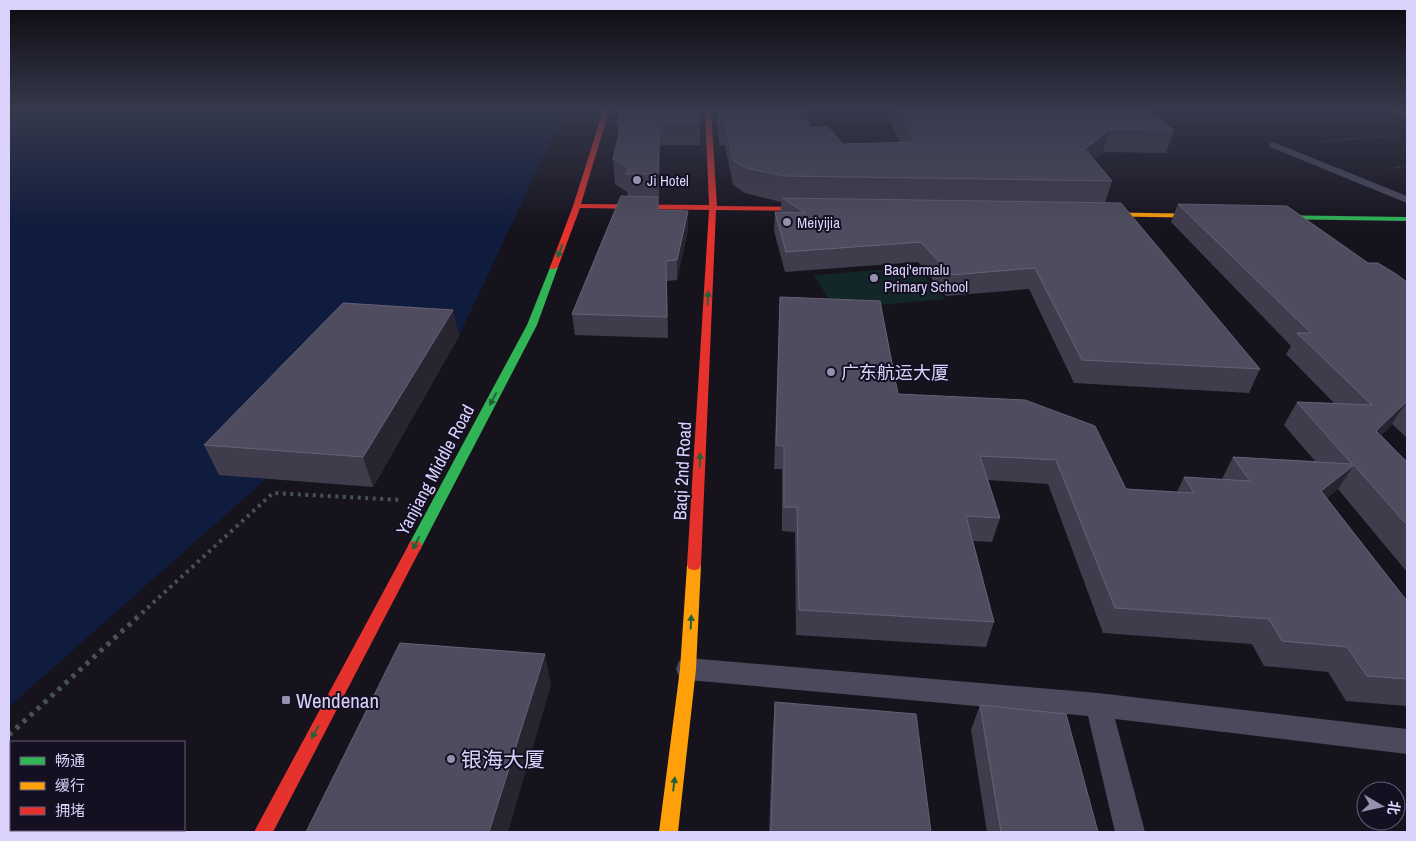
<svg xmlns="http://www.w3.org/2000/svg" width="1416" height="841" font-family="'Archivo Narrow','Noto Sans SC',sans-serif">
<rect width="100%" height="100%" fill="#16131d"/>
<!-- green -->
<polygon fill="#132628" points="917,267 945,299 835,309 814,275"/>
<!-- water -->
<polygon fill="#101c3d" points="9,111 565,111 459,336 351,329 219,474 266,479 9,707"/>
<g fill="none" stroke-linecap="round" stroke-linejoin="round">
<!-- path-far2 -->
<g stroke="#47505d" stroke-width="2" stroke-dasharray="1 2" stroke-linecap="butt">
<polyline points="1323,141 1397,136"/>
<polyline points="1390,168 1407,166"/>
</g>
<!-- path-far1 -->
<polyline stroke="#47505d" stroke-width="4" stroke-dasharray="3 4.5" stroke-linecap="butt" points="142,613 273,493 402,500"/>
<!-- path -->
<polyline stroke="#47505d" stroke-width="5" stroke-dasharray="4 5.5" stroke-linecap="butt" points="9,735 143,612"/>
<!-- lane -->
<g fill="#4c495d" fill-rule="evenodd">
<polygon points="1273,142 1407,196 1407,203 1270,147 1270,143"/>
<polygon points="688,658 1098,693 1407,729 1407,754 1115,719 1145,832 1115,832 1088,716 688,680 679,677 676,669 679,661"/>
</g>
<!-- street -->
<polygon fill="#4c495d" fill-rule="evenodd" points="1391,111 1407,111 1407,118 1393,114"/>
<!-- fast -->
<g fill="#30b455" fill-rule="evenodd">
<polygon points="1263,215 1407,217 1407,221 1266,219 1263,219"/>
<polygon points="551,265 554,265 558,267 537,325 422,546 420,550 415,551 410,550 408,546 527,325"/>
</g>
<!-- slow -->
<g fill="#ff9f0a" fill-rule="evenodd">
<polygon points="1090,212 1210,214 1214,216 1210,218 1093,216 1090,216"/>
<polygon points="694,560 699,561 701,565 696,669 678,832 659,832 680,669 687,565 689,561"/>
</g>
<!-- jam -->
<g fill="#e5322d" fill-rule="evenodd">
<polygon points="603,111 609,111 581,204 709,205 705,111 711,111 717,206 818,207 822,209 818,211 716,210 701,565 699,569 694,570 689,569 687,565 709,210 580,208 558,267 554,269 551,269 550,267 573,206"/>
<polygon points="415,541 420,542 422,546 273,832 254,832 408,546 410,542"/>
</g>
</g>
<!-- wall -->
<g fill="#403c4c">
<polygon points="700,111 700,145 660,145 659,200 658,200 659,210 688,211 688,229 677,280 667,281 668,338 575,335 572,314 628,196 627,192 615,184 613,159 618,138 617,122"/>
<polygon points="717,111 804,111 810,127 843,144 900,143 889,120 891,111 1149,111 1174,130 1166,153 1103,152 1094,160 1112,181 1105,203 1260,369 1249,393 1074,383 1029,289 946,296 918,262 785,272 774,231 775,212 781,212 781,202 745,193 733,185 725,145 719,145"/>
<polygon points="1178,204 1368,263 1407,282 1407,438 1392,424 1381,435 1407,462 1407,572 1338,489 1327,498 1407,601 1407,706 1346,701 1328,672 1264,666 1252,644 1103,633 1048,484 988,480 1000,518 992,542 973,541 994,622 986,647 796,635 795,532 782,531 782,469 774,469 780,297 898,394 1126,489 1177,492 1184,477 1222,479 1233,457 1315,461 1284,425 1297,402 1334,403 1286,354 1291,346 1171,222"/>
<polygon points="459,336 373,487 219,475 204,445"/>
<polygon points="775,702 931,832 769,832 773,727"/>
<polygon points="980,705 1098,832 987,832 971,730"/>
</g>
<!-- shaded-wall -->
<g fill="#282531">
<polygon points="660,122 660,145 659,200 658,174"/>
<polygon points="1110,129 1103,152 1078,174 1085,149"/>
<polygon points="688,211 688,229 677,280 677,260"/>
<polygon points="453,310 459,336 373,487 363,457"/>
<polygon points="1407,401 1392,424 1361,454 1376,431"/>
<polygon points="1354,465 1338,489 1305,515 1321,491"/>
<polygon points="545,654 551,685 508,832 489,832"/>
</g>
<!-- building -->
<g fill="#504c5f" stroke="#666178">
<polygon points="620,111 700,111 700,122 660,122 658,174 626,174 629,168 613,159 622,122 617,122"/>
<polygon points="718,111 804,111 810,127 828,127 843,144 915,142 899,111 1149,111 1174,130 1110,129 1085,149 1112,181 784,176 746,168 733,160 725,122 719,122"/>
<polygon points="621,196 658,197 658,210 688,211 677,260 666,261 667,317 572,314"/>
<polygon points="782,198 1121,203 1260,369 1082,360 1035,268 951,275 921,242 786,252 775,212 805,213"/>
<polygon points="1178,204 1287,206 1368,263 1378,263 1396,274 1407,282 1407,401 1376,431 1407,462 1407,525 1354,465 1321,491 1407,601 1407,679 1367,676 1347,647 1282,641 1269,619 1115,608 1056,460 980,456 1000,518 966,516 994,622 799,610 797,507 784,507 784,446 776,445 780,297 880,301 898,394 1025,400 1095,426 1126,489 1194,493 1184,477 1250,481 1233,457 1352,464 1297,402 1372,405 1297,333 1311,333"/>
<polygon points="343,303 453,310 363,457 204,445"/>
<polygon points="400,643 545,654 489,832 306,832"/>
<polygon points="775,702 916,714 931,832 771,832"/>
<polygon points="980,705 1066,714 1098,832 1001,832"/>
</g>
<!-- one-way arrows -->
<defs><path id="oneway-solid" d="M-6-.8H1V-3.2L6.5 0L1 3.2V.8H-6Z" transform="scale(1.25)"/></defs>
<g fill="#22623b">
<use href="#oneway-solid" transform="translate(560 251) rotate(111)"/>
<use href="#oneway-solid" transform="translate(708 298) rotate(-87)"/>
<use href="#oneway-solid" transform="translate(493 399) rotate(118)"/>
<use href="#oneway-solid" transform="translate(700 460) rotate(-87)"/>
<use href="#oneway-solid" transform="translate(416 543) rotate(118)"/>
<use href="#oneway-solid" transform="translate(691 622) rotate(-87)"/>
<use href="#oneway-solid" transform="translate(315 732) rotate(118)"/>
<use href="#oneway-solid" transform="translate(674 784) rotate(-83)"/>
</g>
<!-- sky -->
<linearGradient id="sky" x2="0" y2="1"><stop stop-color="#0c0a10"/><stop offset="0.48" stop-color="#36394c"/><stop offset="1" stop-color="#36394c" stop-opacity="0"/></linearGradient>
<rect width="1416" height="229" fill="url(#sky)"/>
<!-- markers -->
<g fill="#968fae" stroke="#140f21" stroke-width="2">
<circle cx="637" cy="180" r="5"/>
<circle cx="787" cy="222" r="5"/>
<circle cx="874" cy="278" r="5"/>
<circle cx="831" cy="372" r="5"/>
<rect x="281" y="695" width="10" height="10" rx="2.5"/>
<circle cx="451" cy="759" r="5"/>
</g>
<g text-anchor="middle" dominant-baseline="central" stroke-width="4" stroke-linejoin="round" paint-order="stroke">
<!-- far-poi labels -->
<g font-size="15" fill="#dbd2fc" stroke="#140f21" text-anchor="start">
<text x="647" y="180">Ji Hotel</text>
<text x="797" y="222">Meiyijia</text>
<text x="884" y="269">Baqi'ermalu<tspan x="884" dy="17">Primary School</tspan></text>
</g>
<!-- poi labels -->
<g font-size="18" fill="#dbd2fc" stroke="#140f21" text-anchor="start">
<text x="841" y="372">广东航运大厦</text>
</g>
<!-- street labels -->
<g font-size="18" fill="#dbd2fc" stroke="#140f21">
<text transform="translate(435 470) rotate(-62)">Yanjiang Middle Road</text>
<text transform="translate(682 471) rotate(-87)">Baqi 2nd Road</text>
</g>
<!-- near-poi labels -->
<g font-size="21" fill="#dbd2fc" stroke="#140f21" text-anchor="start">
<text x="296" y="700">Wendenan</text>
<text x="461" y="759">银海大厦</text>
</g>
</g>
<!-- border -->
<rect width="1416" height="841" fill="none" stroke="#dbd2fc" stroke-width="20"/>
<!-- legend -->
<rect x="10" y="741" width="175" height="90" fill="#140f21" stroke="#645d79"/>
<rect x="20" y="757" width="25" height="8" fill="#30b455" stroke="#645d79"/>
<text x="55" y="766" font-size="15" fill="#dbd2fc">畅通</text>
<rect x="20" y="782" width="25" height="8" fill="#ff9f0a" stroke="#645d79"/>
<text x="55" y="791" font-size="15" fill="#dbd2fc">缓行</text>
<rect x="20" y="807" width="25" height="8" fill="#e5322d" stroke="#645d79"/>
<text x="55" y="816" font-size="15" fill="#dbd2fc">拥堵</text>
<!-- north arrow -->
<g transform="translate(1381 806) rotate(99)"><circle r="24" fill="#140f21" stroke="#645d79"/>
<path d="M0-4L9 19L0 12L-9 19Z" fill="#968fae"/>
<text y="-8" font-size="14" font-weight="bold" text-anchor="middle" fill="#dbd2fc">北</text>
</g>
</svg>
